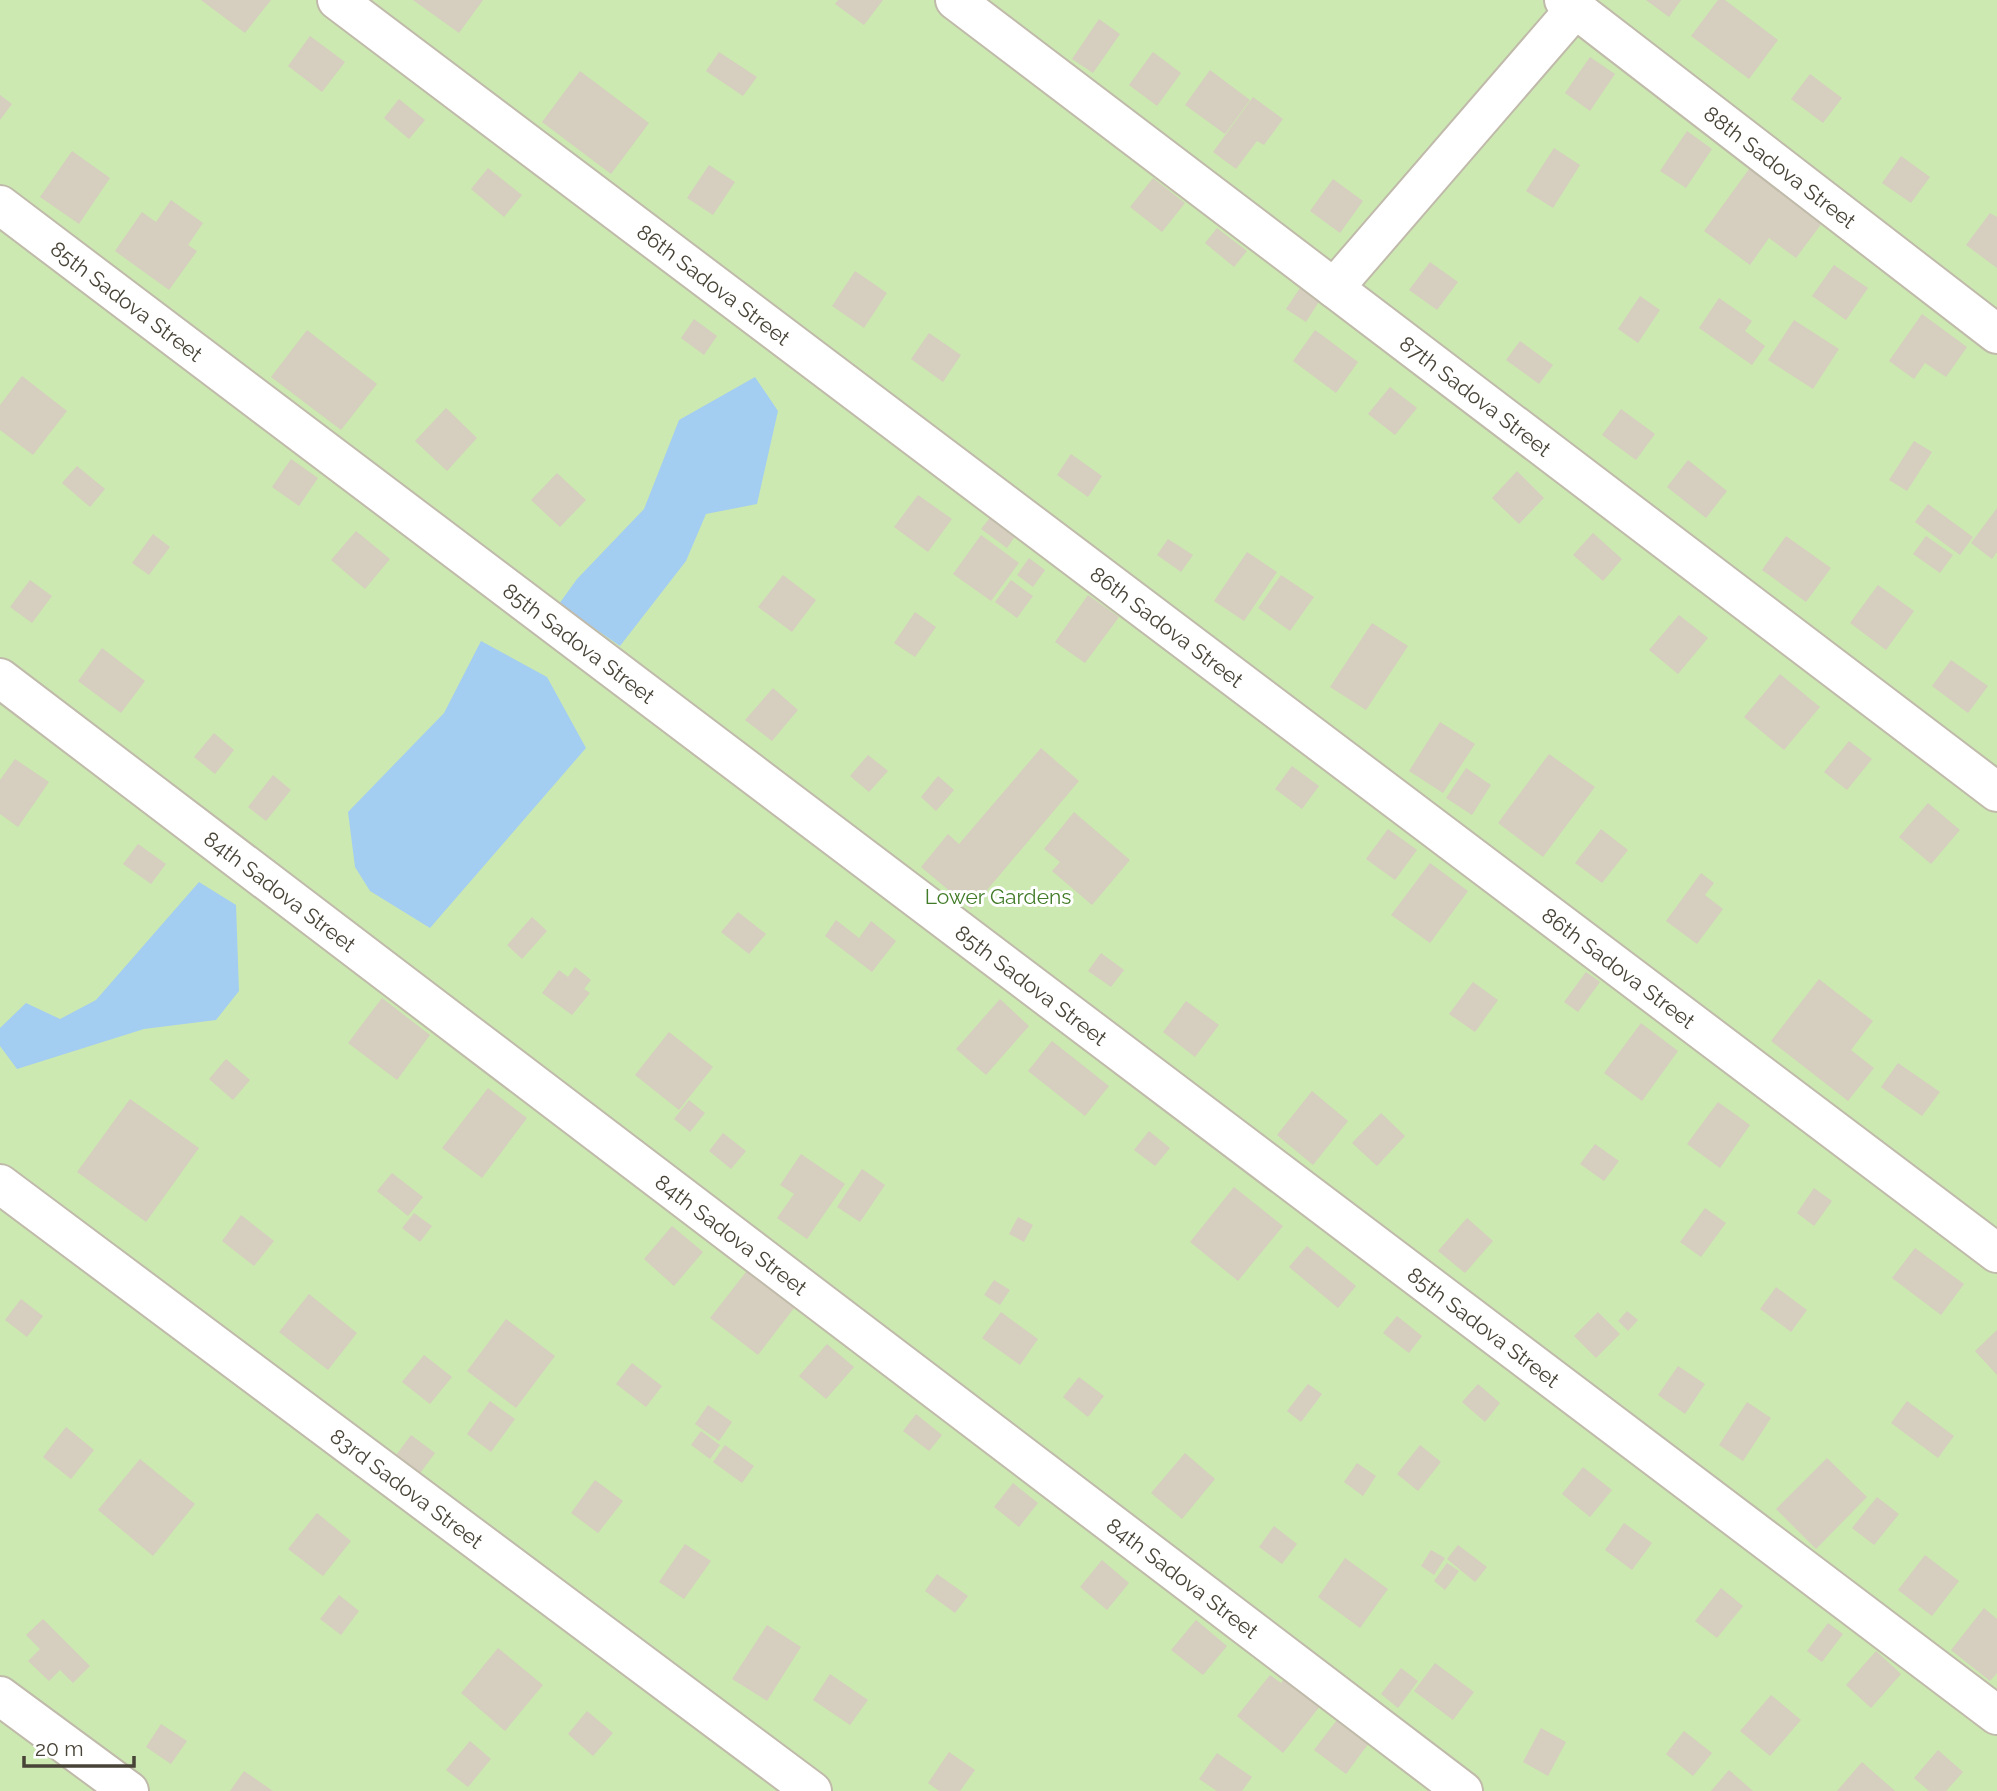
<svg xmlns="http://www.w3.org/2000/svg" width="1997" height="1791" font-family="Raleway,sans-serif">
<rect width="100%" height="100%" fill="#f4f2e8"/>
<!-- green -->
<rect fill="#cce9b1" x="0" y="0" width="1997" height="1791"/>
<!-- water -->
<g fill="#a4cdf2">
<polygon points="755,377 778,411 757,504 706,514 686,561 620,646 559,604 577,579 644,509 679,420"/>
<polygon points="481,641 547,677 586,748 430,928 370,891 355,867 348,812 444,713"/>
<polygon points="199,882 236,905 239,991 216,1020 144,1029 17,1069 0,1046 0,1028 26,1003 60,1019 96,1000"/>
</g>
<!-- building -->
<g fill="#d6cebe">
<polygon points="201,0 271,0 245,33"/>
<polygon points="413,0 483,0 459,33"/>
<polygon points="838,0 883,0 864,25 835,4"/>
<polygon points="1646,0 1681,0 1669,17"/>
<polygon points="1718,0 1725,0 1778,40 1749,79 1691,36"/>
<polygon points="1099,19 1120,34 1093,73 1072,59"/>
<polygon points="310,36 345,62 322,92 288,66"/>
<polygon points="719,52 757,77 743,96 706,71"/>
<polygon points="1153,52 1181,73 1157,106 1129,85"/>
<polygon points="1590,57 1615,74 1590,111 1565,93"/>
<polygon points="1210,70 1250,100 1225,134 1185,105"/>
<polygon points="580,71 649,123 611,174 542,122"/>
<polygon points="1810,74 1842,98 1823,123 1791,99"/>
<polygon points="0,95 12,104 0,120"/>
<polygon points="1253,97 1283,119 1264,145 1257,141 1236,169 1213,152"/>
<polygon points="399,99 425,120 409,139 384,118"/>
<polygon points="1687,131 1712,149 1686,188 1660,171"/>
<polygon points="1554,148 1580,165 1553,208 1526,191"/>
<polygon points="72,151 110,178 79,224 40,197"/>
<polygon points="1901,156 1930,177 1911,203 1882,183"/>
<polygon points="709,165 735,182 713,215 687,198"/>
<polygon points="1752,165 1825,219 1796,258 1769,238 1750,265 1704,231"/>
<polygon points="488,168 522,195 504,217 471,189"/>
<polygon points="1153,178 1185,203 1162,232 1130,207"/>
<polygon points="1333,179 1363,201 1340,233 1310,211"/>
<polygon points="171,200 203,223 188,245 197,251 169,290 115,251 142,212 156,222"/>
<polygon points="1990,213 1997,217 1997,268 1966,245"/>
<polygon points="1217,228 1247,251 1234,267 1205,243"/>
<polygon points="1430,262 1458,282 1437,310 1409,290"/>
<polygon points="1834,265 1868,288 1846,320 1812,296"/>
<polygon points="855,271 887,293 864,328 832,306"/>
<polygon points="1308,276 1327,289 1306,322 1286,309"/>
<polygon points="1640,296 1660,310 1638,343 1618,329"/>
<polygon points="1719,298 1752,321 1745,331 1765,346 1752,365 1699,328"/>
<polygon points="1922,314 1967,347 1946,377 1925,363 1914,379 1889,361"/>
<polygon points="694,319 717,336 704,355 681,338"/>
<polygon points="1794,320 1839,349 1813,389 1768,360"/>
<polygon points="307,330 377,384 341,430 271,377"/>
<polygon points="1315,330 1358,362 1336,393 1293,361"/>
<polygon points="929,333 961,355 943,382 911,359"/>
<polygon points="1520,341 1553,365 1539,384 1506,360"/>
<polygon points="22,376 67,411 33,455 0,430 0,405"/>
<polygon points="1390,387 1417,408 1395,435 1368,414"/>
<polygon points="446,408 477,438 447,471 415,441"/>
<polygon points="1621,409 1655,434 1636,460 1602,435"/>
<polygon points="1914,441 1932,452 1907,491 1889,480"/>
<polygon points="1071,454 1102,476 1088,497 1057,475"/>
<polygon points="291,459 318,478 299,506 272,487"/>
<polygon points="1688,460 1727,491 1706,518 1667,487"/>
<polygon points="77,466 105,489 90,507 62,483"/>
<polygon points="1517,471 1544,498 1519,524 1492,498"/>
<polygon points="557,473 586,500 560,527 531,500"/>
<polygon points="918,495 952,519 928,552 894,527"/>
<polygon points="1928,504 1973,537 1960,555 1915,522"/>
<polygon points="1997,508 1997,552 1992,559 1971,543"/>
<polygon points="996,510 1021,528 1007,548 981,529"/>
<polygon points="356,531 390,559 365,589 331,560"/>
<polygon points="1593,533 1622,559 1603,581 1573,555"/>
<polygon points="153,534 170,547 149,575 132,563"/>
<polygon points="981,535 1019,563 991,601 953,574"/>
<polygon points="1786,536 1831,568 1806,602 1762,570"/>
<polygon points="1926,536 1953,555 1940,573 1913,554"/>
<polygon points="1168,539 1193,555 1181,572 1157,555"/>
<polygon points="1247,552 1277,572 1244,621 1214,601"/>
<polygon points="1029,558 1045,570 1033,587 1017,575"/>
<polygon points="783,575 816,600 792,632 758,607"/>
<polygon points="1281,575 1314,597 1290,631 1258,608"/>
<polygon points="30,580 52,596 32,623 10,607"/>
<polygon points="1011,580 1033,596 1017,618 995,602"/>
<polygon points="1878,585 1914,611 1886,650 1850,623"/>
<polygon points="1088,595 1119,617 1085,663 1055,642"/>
<polygon points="915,612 936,627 915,657 894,643"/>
<polygon points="1679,615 1708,638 1678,674 1649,650"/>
<polygon points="1372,623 1408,646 1366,710 1330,687"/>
<polygon points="102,648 145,681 121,713 78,681"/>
<polygon points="1951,660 1988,686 1968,713 1932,686"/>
<polygon points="1780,674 1820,707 1784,750 1744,717"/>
<polygon points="773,688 798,710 772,741 745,720"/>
<polygon points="1440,722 1475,744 1443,793 1409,771"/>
<polygon points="214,733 234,750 215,774 194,757"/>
<polygon points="1849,741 1872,759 1847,790 1824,772"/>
<polygon points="1041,748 1079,781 971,909 921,867 948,834 959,844"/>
<polygon points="1549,754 1595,787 1543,857 1498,823"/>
<polygon points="868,755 888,771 869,792 850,776"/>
<polygon points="15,759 49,782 18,827 0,814 0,780"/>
<polygon points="1292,766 1319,786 1302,809 1275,789"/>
<polygon points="1466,768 1491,785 1472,815 1446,798"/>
<polygon points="273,775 291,790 266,821 248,807"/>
<polygon points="938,776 954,790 936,811 921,797"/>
<polygon points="1928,803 1960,830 1931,864 1899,837"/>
<polygon points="1074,812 1130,860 1092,905 1052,871 1060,862 1044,849"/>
<polygon points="1388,829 1417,850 1395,880 1366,859"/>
<polygon points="1601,829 1628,850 1602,883 1575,863"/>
<polygon points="138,844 166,864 151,884 123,864"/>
<polygon points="1430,863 1468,891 1430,943 1391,915"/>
<polygon points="1701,873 1714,883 1705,895 1723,909 1697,944 1666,921"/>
<polygon points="738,912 766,934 749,954 721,932"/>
<polygon points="532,917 547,931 522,959 507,945"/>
<polygon points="836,920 859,938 871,921 896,941 872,972 825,936"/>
<polygon points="1101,953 1124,970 1111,987 1088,971"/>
<polygon points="575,967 591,980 584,989 590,993 572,1015 542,993 559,970 568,977"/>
<polygon points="1586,972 1600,982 1578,1012 1564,1002"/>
<polygon points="1819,979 1873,1021 1851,1050 1874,1068 1848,1101 1771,1041"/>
<polygon points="1473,982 1498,1000 1475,1032 1449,1014"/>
<polygon points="382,998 430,1035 397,1080 348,1043"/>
<polygon points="1000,999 1029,1026 986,1075 956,1049"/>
<polygon points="1186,1001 1219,1025 1195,1057 1163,1032"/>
<polygon points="1641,1023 1678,1051 1642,1101 1604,1073"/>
<polygon points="669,1032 713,1067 679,1110 635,1075"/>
<polygon points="1052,1041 1109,1086 1085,1116 1028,1071"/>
<polygon points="226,1059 250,1080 233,1100 209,1079"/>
<polygon points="1898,1063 1940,1092 1922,1116 1881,1087"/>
<polygon points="488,1088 527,1118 482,1178 442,1148"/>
<polygon points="1312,1091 1348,1121 1313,1165 1277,1135"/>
<polygon points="130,1099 199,1148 146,1222 77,1172"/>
<polygon points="689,1100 705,1113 690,1132 674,1119"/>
<polygon points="1718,1102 1750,1125 1720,1168 1687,1144"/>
<polygon points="1381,1113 1405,1136 1377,1166 1352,1143"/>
<polygon points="1149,1131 1170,1148 1155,1166 1134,1150"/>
<polygon points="723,1133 746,1151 731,1169 709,1151"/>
<polygon points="1595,1144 1619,1161 1604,1181 1580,1164"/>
<polygon points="801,1154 845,1184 807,1239 777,1218 794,1194 780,1185"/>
<polygon points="862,1169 885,1185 860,1222 837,1207"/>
<polygon points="392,1173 423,1197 408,1216 377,1191"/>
<polygon points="1234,1187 1283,1226 1238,1281 1190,1242"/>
<polygon points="1814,1188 1832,1201 1814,1226 1797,1213"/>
<polygon points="1705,1208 1726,1223 1701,1257 1680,1242"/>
<polygon points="414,1213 432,1226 420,1242 402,1228"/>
<polygon points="241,1215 274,1241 254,1266 222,1241"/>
<polygon points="1018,1217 1033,1225 1024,1242 1009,1234"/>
<polygon points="1467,1218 1493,1241 1465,1273 1438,1251"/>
<polygon points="672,1226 703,1252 674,1286 644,1259"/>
<polygon points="1307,1246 1356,1286 1338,1308 1289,1267"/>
<polygon points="1915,1248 1964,1284 1941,1315 1892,1278"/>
<polygon points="753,1263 801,1299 758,1355 710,1318"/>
<polygon points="994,1280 1010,1290 1000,1305 984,1295"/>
<polygon points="1776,1287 1807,1310 1791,1332 1760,1309"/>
<polygon points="309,1294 357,1333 328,1370 279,1332"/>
<polygon points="21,1299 43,1316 27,1337 5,1320"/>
<polygon points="1627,1311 1638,1320 1628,1331 1618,1321"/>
<polygon points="1001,1312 1038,1339 1020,1365 982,1338"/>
<polygon points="1598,1312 1620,1334 1596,1358 1574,1336"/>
<polygon points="1397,1316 1422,1336 1409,1353 1383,1333"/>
<polygon points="506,1319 555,1356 516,1408 467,1371"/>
<polygon points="1997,1330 1997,1375 1975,1351"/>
<polygon points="827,1344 854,1367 826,1399 799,1376"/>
<polygon points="424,1355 452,1377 430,1404 402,1382"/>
<polygon points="632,1363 662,1386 646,1407 616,1384"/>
<polygon points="1678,1366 1705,1384 1685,1414 1658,1395"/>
<polygon points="1079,1377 1104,1396 1088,1417 1063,1397"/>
<polygon points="1308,1384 1322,1394 1301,1422 1287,1411"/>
<polygon points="1478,1384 1500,1403 1485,1422 1462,1402"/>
<polygon points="490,1401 515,1419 491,1452 467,1434"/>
<polygon points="1907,1401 1954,1436 1938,1458 1891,1423"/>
<polygon points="1747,1402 1771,1418 1743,1461 1719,1445"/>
<polygon points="708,1405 732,1422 719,1441 695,1424"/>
<polygon points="916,1414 942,1435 929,1451 903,1431"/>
<polygon points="66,1427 94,1450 71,1479 43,1457"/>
<polygon points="701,1431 720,1445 710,1459 691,1445"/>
<polygon points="411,1435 435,1453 418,1476 394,1458"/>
<polygon points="725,1445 754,1466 742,1483 713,1462"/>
<polygon points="1420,1445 1441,1462 1418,1491 1397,1474"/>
<polygon points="1185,1453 1215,1479 1182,1519 1151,1493"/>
<polygon points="1827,1458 1867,1497 1816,1549 1776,1509"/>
<polygon points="140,1459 195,1504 153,1556 98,1510"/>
<polygon points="1357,1463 1376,1476 1363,1496 1344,1482"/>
<polygon points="1583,1467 1612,1490 1590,1517 1562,1494"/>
<polygon points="595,1480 623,1501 598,1533 571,1513"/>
<polygon points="1013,1483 1038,1503 1019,1527 994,1507"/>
<polygon points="1877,1497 1899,1514 1874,1545 1852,1528"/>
<polygon points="317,1513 351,1541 323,1576 288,1549"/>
<polygon points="1624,1523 1652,1543 1632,1570 1605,1550"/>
<polygon points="1274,1526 1297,1544 1282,1564 1259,1547"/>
<polygon points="685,1544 711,1561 684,1599 659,1582"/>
<polygon points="1458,1545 1487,1567 1475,1582 1447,1559"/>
<polygon points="1431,1550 1445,1558 1434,1575 1421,1566"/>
<polygon points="1925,1555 1959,1581 1932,1616 1898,1590"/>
<polygon points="1345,1558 1388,1589 1360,1628 1318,1597"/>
<polygon points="1102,1560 1129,1583 1107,1610 1080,1587"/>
<polygon points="1447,1563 1459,1571 1445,1590 1434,1581"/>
<polygon points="937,1574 968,1596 955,1613 925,1591"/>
<polygon points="1721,1588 1743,1606 1717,1638 1695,1621"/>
<polygon points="339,1595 359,1611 341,1635 320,1619"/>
<polygon points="1984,1608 1997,1619 1997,1673 1990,1681 1951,1650"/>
<polygon points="43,1619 90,1666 73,1683 60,1670 49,1681 28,1661 40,1649 26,1635"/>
<polygon points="1196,1620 1227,1646 1203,1675 1171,1650"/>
<polygon points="1828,1623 1843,1634 1822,1662 1807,1651"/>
<polygon points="767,1625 801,1647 767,1701 732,1679"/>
<polygon points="498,1648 543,1685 505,1731 461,1693"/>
<polygon points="1876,1651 1901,1674 1871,1708 1846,1685"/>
<polygon points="1435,1663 1474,1692 1453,1720 1414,1691"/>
<polygon points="1293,1668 1328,1696 1283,1753 1237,1716 1270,1675 1281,1683"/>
<polygon points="1401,1668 1418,1681 1398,1708 1381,1694"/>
<polygon points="830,1674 868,1700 850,1725 813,1700"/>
<polygon points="1771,1695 1801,1720 1770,1756 1740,1731"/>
<polygon points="587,1711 613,1733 593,1756 568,1734"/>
<polygon points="1343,1712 1374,1736 1346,1774 1314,1750"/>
<polygon points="161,1724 187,1741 171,1764 146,1747"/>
<polygon points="1541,1728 1566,1742 1548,1776 1523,1762"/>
<polygon points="1684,1731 1712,1753 1693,1776 1666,1754"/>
<polygon points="470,1741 491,1759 468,1787 446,1770"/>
<polygon points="1938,1750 1963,1772 1946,1791 1929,1791 1914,1778"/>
<polygon points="949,1752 975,1770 960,1791 939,1791 928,1783"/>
<polygon points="1217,1753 1252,1777 1242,1791 1217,1791 1199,1779"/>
<polygon points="1862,1762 1895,1791 1837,1791"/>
<polygon points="1729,1770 1753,1791 1711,1791"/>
<polygon points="244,1771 273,1791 230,1791"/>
</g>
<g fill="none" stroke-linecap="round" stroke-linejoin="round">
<!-- street casing -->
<g stroke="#c0baab" stroke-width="42">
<g id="street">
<path id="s1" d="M 337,0 L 1997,1253"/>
<path id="s2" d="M 955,0 L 1997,792"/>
<path id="s3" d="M 1564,0 L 1997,334"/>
<path id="s4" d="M 0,205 L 1997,1715"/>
<polyline points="1334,288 1575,9"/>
<path id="s5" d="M 0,678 L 1463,1791"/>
<path id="s6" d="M 0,1184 L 812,1791"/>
<polyline points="0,1696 129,1791"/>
</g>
</g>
<!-- street -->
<use href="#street" stroke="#fff" stroke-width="38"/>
</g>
<g text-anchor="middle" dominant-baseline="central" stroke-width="6" stroke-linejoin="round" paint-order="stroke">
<!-- street labels -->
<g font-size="21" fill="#484337" stroke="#fff">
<text stroke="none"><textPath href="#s3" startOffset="273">88th Sadova Street</textPath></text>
<text stroke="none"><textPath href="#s1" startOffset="472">86th Sadova Street</textPath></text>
<text stroke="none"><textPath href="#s4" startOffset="159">85th Sadova Street</textPath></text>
<text stroke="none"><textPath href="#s2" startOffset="654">87th Sadova Street</textPath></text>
<text stroke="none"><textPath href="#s1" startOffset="1040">86th Sadova Street</textPath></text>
<text stroke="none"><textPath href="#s4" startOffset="726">85th Sadova Street</textPath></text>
<text stroke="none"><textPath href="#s5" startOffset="352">84th Sadova Street</textPath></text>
<text stroke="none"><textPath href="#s1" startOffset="1606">86th Sadova Street</textPath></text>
<text stroke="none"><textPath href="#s4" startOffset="1293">85th Sadova Street</textPath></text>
<text stroke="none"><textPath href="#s5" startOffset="919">84th Sadova Street</textPath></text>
<text stroke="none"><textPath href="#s4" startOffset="1860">85th Sadova Street</textPath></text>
<text stroke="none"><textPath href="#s6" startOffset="508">83rd Sadova Street</textPath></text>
<text stroke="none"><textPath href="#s5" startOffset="1486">84th Sadova Street</textPath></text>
</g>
<!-- park labels -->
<g font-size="21" fill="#427c28" stroke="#fff">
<text x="998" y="896">Lower Gardens</text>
</g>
</g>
<!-- scale -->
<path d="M24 1756v10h110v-10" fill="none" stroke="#484337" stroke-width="3.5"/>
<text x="35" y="1756" font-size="21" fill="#484337" stroke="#ffffff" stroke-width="5" paint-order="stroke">20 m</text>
</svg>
